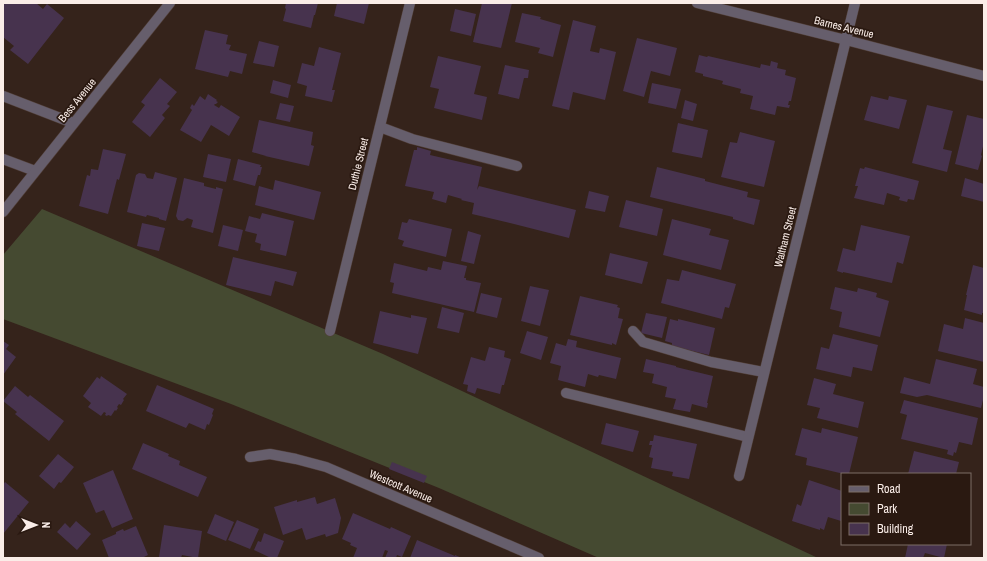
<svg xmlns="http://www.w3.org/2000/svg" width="987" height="561" font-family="'Archivo Narrow',sans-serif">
<rect width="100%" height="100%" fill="#35231b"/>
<!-- green -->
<polygon fill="#454a31" points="42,209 383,354 818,558 599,558 439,488 231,404 3,319 3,255"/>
<!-- building -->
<g fill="#47334e">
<polygon points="3,3 36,3 43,9 47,4 64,18 28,64 10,50 14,46 3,37"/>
<polygon points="286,3 318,3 315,15 314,15 311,28 283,21 286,9 285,8"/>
<polygon points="337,3 369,3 364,24 334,16"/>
<polygon points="482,3 512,3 501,48 473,42"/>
<polygon points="455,9 476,14 471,36 450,31"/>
<polygon points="522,13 541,17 540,19 561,25 553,57 538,53 540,48 515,42"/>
<polygon points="573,20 596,26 590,51 599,53 600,48 616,52 605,100 573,92 569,110 552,106"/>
<polygon points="205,30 228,35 226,44 231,45 229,50 247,54 242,74 230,71 228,77 195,69"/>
<polygon points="637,38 677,48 670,76 651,71 644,97 623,91"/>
<polygon points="259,41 279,46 274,67 253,63"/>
<polygon points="319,47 341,53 332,90 335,90 332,102 305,96 307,86 297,83 302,63 314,66"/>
<polygon points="699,55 707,57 708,56 760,68 761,64 770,66 771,61 778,63 777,68 786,70 785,75 796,78 791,101 789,101 788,105 790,105 789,108 777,106 775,115 750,109 753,96 740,93 741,89 722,84 723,81 703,76 703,74 695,72"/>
<polygon points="438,56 481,66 474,94 487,97 482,120 434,108 439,89 430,87"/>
<polygon points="505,65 529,70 528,78 524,78 519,99 498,94"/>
<polygon points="160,78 177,92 167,104 170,106 162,115 165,118 150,137 132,122 145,105 141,102"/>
<polygon points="273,80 291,85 288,98 270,93"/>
<polygon points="652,83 681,89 676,109 648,103"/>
<polygon points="208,94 217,100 216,101 218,102 216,104 215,104 214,105 219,108 221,105 240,117 229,136 211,125 201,142 180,130 192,110 190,108 192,104 194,106 200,96 205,100"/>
<polygon points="871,96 888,100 889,96 907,100 899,129 864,120"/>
<polygon points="685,100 697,104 693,121 681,118"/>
<polygon points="280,103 294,106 290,122 276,119"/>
<polygon points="927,105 953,111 943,149 952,151 947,172 912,163"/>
<polygon points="967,115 984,119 984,142 981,155 982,156 978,170 955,164"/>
<polygon points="259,120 313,132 311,145 314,146 309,166 265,156 266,156 252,152"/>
<polygon points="678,123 708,130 702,158 672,152"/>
<polygon points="740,132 775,141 764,187 721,177 730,142 737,143"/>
<polygon points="417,147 431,151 430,155 482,167 477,190 479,186 576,210 569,238 514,224 519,206 514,224 472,214 474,203 461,200 462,199 448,195 446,203 432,199 434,192 405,186 414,150 417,150"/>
<polygon points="103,149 126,154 119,180 117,179 108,214 79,206 87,175 90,176 91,169 98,170"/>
<polygon points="208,154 231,159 226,182 203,177"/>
<polygon points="238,159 261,165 260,167 262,167 260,175 258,175 255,186 233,180"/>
<polygon points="657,167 705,179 705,181 748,192 747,197 760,200 754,225 733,219 733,217 650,197"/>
<polygon points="865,167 919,181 914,200 908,199 907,202 899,200 900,197 887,193 884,205 854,198 858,186 855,186 860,168 864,169"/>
<polygon points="155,172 177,178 166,221 159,219 159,218 147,215 146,217 127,212 136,175 139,173 145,174 147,178 153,179"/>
<polygon points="184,178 204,183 204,186 216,189 216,187 223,189 213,233 191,227 193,220 187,218 186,219 183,221 178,220 176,216"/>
<polygon points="965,178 984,184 984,202 961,196"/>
<polygon points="275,180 321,192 314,220 255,205 259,186 273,190"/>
<polygon points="589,191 609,196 605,212 585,208"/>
<polygon points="626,200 663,209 657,236 619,227"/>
<polygon points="262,213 294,221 286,256 260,250 261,244 255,242 257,234 245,231 249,216 260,219"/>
<polygon points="409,219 452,229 446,257 402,246 404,241 398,239 402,222 407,223"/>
<polygon points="672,219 711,229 709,235 729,240 721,270 663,255"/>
<polygon points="142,223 165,228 159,251 137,246"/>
<polygon points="223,225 243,230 238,251 218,246"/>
<polygon points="861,225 910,236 903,264 897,262 892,283 843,272 843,273 837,271 843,248 855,251"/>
<polygon points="468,231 481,235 474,264 461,261"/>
<polygon points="610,253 648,262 642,284 605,275"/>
<polygon points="233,257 297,272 293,286 275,281 271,296 226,285"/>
<polygon points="443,261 467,266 464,278 466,278 466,280 481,283 474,312 392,293 394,283 390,282 394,263 427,271 428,267 441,270"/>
<polygon points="973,265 984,268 984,313 982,313 982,315 964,310 967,295 966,295"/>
<polygon points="682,270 736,284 729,308 725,307 722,319 661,303 667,279 679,281"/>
<polygon points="530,286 549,290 540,326 521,321"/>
<polygon points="835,287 857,292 858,288 877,293 876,297 889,301 880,337 839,327 842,312 830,309"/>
<polygon points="481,293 502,298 497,318 476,313"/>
<polygon points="580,296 618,305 617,307 620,308 618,318 623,319 616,345 612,343 612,345 570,335"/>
<polygon points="442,307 464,313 459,333 437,328"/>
<polygon points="380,311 411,318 411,315 427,318 418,354 373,343"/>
<polygon points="646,313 667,317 662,338 641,333"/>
<polygon points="965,318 984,323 984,362 938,351 944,324 963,329"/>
<polygon points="670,319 678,321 678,319 715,328 709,355 672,346 672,343 665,341"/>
<polygon points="527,331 548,337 541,360 520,353"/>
<polygon points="833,334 878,345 872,371 853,367 851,377 816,369 821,347 829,349"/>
<polygon points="568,339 577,341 576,347 621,358 616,379 599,375 598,377 588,374 585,387 558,380 561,366 550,363 556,343 566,346"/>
<polygon points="3,341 9,345 6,349 16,357 3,375"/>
<polygon points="489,347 505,351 504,357 511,359 504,385 502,385 500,394 477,388 475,394 467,391 468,385 463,384 471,357 485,361"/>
<polygon points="646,359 676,366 676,367 713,376 707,403 708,403 707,408 692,404 690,412 673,409 676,399 665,397 667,387 652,383 654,374 643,372"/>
<polygon points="936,359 977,369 973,384 984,387 984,396 981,408 927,395 917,397 900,393 904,377 930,384"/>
<polygon points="101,376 127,394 123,399 124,400 121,405 119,404 117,407 118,408 116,411 115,410 111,416 108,415 107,416 105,415 106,413 104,412 101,416 88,407 91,403 83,396 97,377 100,379"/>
<polygon points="814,378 836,384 833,394 864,402 858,428 817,418 820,408 807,405"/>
<polygon points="157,385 214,409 212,414 213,415 209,425 207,424 205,430 189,423 186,428 146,411"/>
<polygon points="15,386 28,397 30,395 64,421 49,441 15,414 17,412 3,401"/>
<polygon points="904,400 978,418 972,445 959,442 956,453 954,452 953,456 947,454 948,450 901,439 907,415 900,413"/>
<polygon points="606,423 639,431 633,452 601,444"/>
<polygon points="802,428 821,433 822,428 858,437 849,474 844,474 806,465 807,458 795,455"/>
<polygon points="654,435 697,444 689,479 672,476 673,472 651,468 653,458 649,457 652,445 649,445 650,441 653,441"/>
<polygon points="143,443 169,454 168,456 180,461 179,465 207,477 198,497 132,469"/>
<polygon points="914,451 959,462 956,474 908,474"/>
<polygon points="58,454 74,467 61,483 59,482 54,489 39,476"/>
<polygon points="392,462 427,476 424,483 389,469"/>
<polygon points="113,470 133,519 112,528 104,510 96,513 83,483"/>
<polygon points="809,480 842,491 842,517 841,521 828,517 824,530 820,528 820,530 792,521 797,504 801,506"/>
<polygon points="5,482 29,502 3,534 3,485"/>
<polygon points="315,497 317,504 335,498 341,518 338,533 326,537 325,534 306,540 302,528 283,535 274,507 297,500 297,502"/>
<polygon points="353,513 390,529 391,527 411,536 402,557 397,555 396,558 385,558 388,551 385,550 382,558 353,558 357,548 350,545 351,543 342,539"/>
<polygon points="215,514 234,522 226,541 207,533"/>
<polygon points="237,520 259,529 250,549 228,540"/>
<polygon points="76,521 91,534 77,550 57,532 65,523 70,528"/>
<polygon points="164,525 202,531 198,558 182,555 181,558 167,558 159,557"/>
<polygon points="136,526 148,555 142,558 109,558 102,540 116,534 116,532 123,529 124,531"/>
<polygon points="264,533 284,541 277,558 271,558 254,550 258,541 261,542"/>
<polygon points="417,540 455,556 455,555 462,558 410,558"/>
<polygon points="908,544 947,544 944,558 925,553 923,558 905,558"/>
</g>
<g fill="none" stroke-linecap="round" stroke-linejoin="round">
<!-- minor casing -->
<g stroke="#513f38" stroke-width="11">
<g id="minor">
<polyline points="697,3 846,40 984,76"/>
<polyline points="3,96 73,123"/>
<polyline points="380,127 412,139 517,166"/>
<polyline points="3,159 35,171"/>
<polyline points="3,212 170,3"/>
<polyline points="330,331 410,3"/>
<polyline points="633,331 643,342 711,362 764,372"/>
<polyline points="566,393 748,437"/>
<polyline points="250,457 270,454 296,459 326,467 539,558"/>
<polyline points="739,476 855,3"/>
</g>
</g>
<!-- minor -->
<use href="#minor" stroke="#665e6c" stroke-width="10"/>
</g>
<g text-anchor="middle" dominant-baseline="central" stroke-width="3.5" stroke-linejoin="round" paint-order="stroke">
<!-- street labels -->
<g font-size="11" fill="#faede8" stroke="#2a1911">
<text transform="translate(844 27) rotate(14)">Barnes Avenue</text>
<text transform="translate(77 100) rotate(-51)">Bess Avenue</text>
<text transform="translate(358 164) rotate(-76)">Duthie Street</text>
<text transform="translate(785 237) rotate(-76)">Waltham Street</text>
<text transform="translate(401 486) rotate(23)">Westcott Avenue</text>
</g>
</g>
<!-- border -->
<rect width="987" height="561" fill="none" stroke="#faede8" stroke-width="8"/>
<!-- legend -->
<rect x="841" y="473" width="130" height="72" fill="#2a1911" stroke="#7d6e67"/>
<rect x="849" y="486" width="20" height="6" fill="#665e6c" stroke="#7d6e67"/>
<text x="877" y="493" font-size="12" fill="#faede8">Road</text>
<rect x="849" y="503" width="20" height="12" fill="#454a31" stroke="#7d6e67"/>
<text x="877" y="513" font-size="12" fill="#faede8">Park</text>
<rect x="849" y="523" width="20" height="12" fill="#47334e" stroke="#7d6e67"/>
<text x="877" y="533" font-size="12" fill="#faede8">Building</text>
<!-- north arrow -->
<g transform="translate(36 525) rotate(90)" stroke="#2a1911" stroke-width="3" paint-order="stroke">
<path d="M0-3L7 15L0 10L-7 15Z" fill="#faede8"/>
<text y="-6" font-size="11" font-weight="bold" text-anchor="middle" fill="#faede8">N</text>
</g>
</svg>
